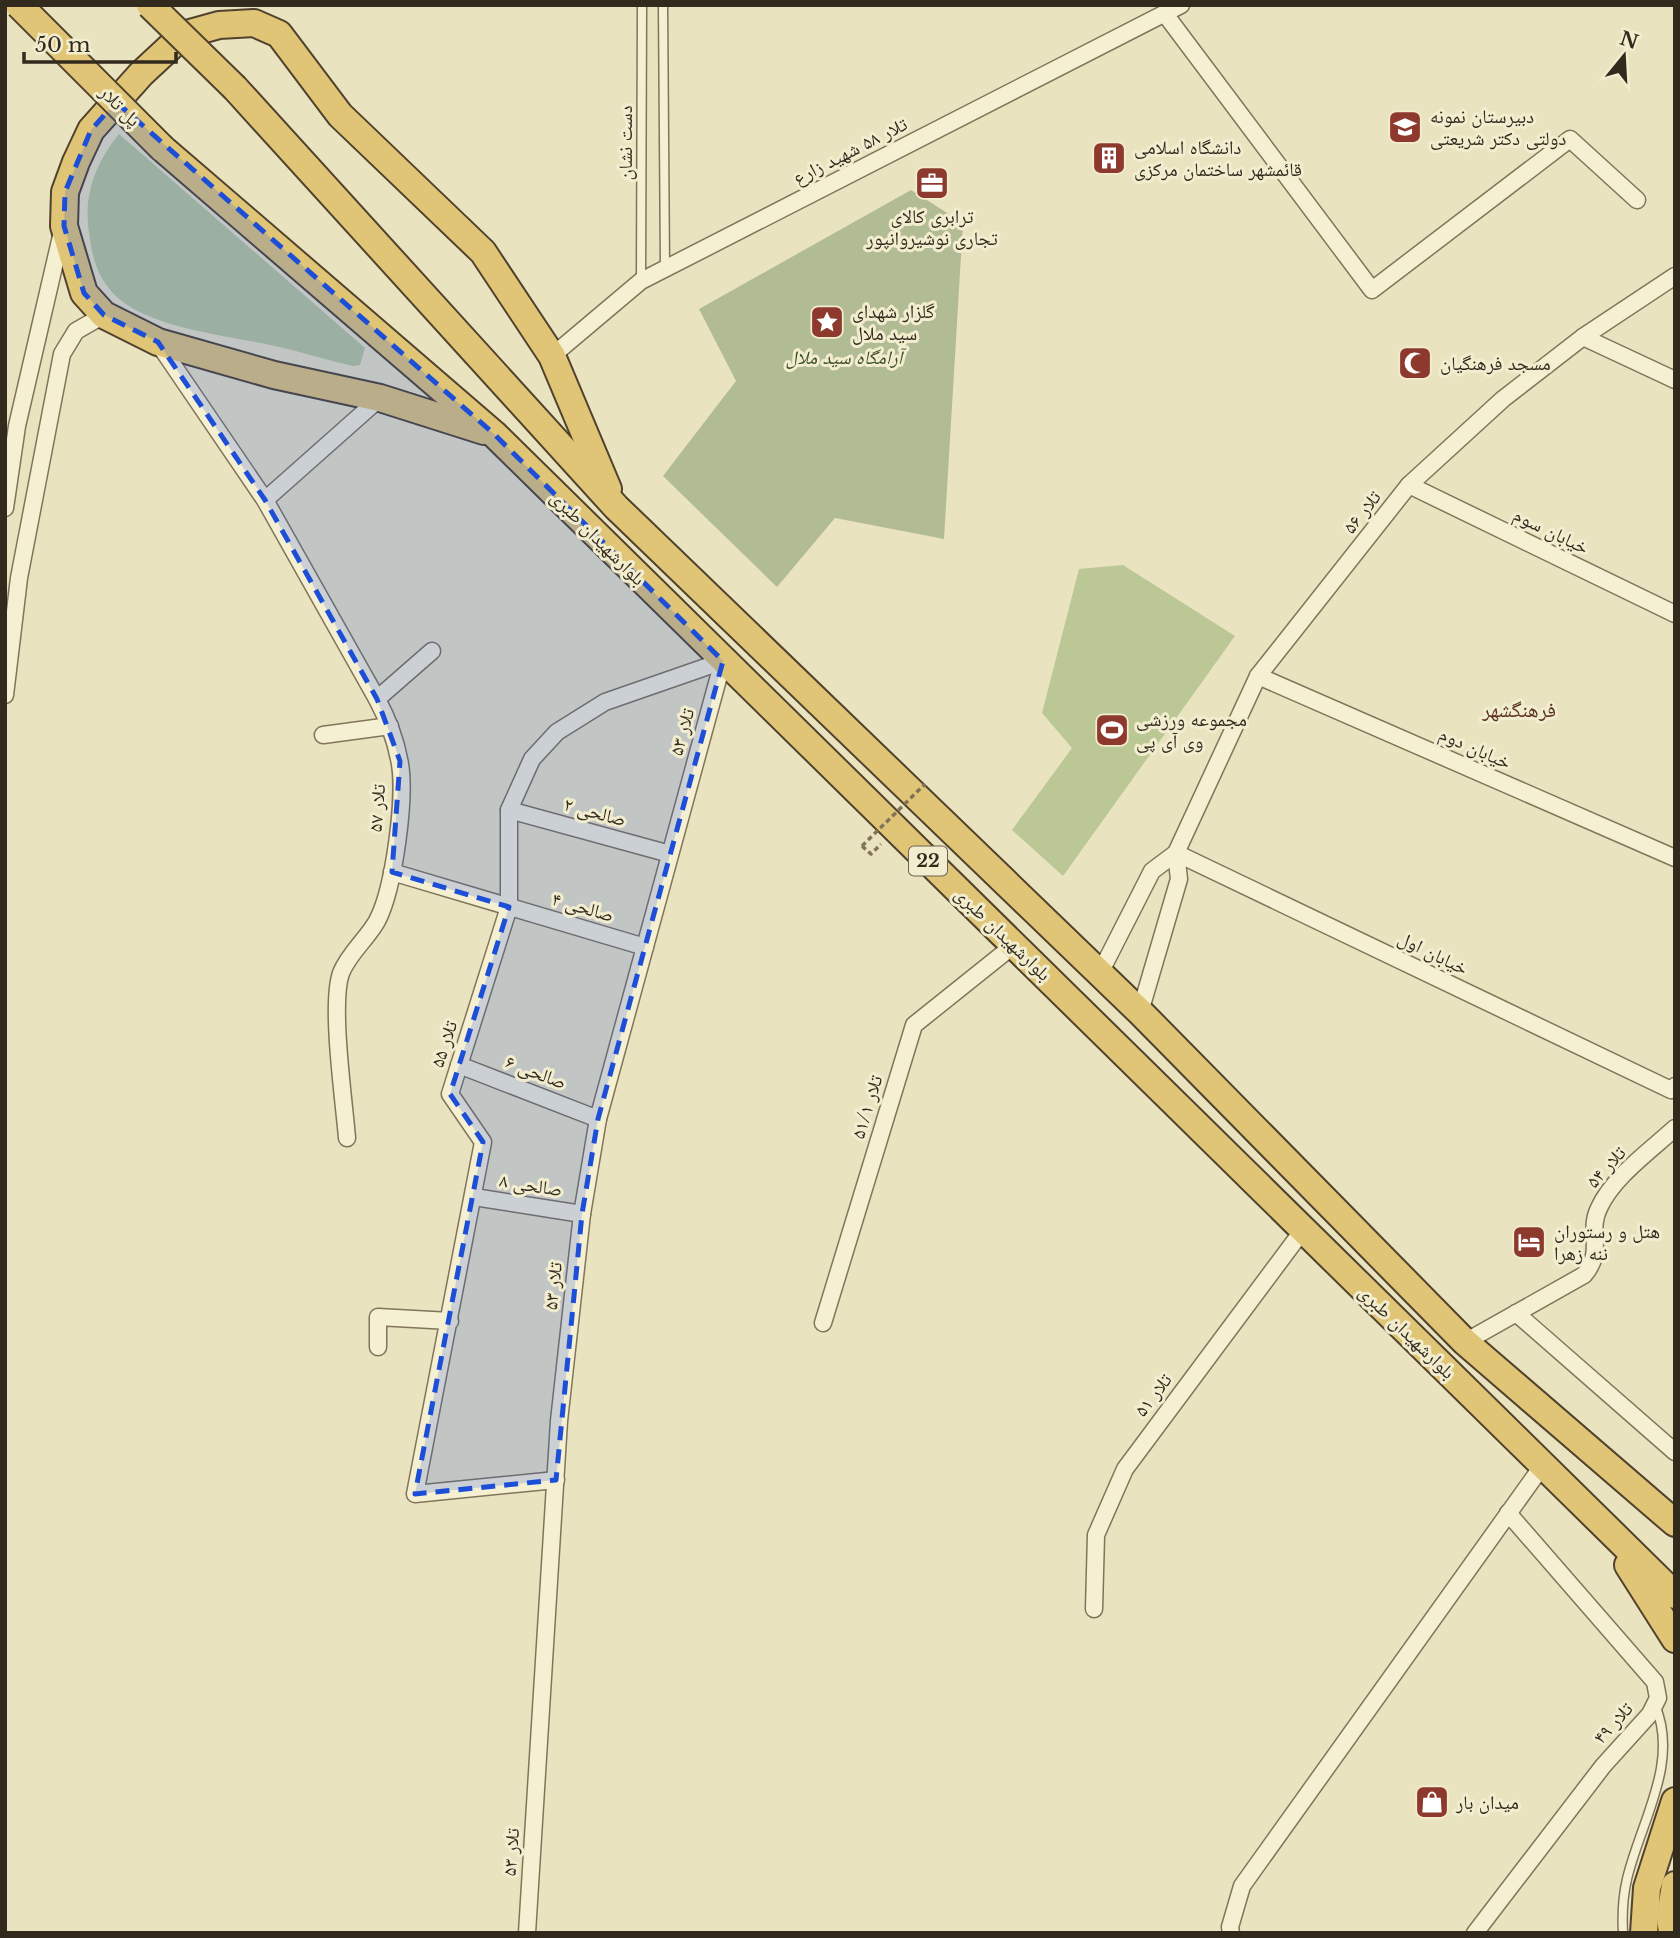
<svg xmlns="http://www.w3.org/2000/svg" width="1680" height="1938" font-family="'Libre Baskerville','Noto Naskh Arabic',serif">
<rect width="100%" height="100%" fill="#eae3c0"/>
<!-- green -->
<g fill="#bbc795">
<path d="M 119,134 L 365,348 L 360,365 L 353,366 C 327,360 301,352 275,346 C 231,336 153,329 118,298 C 98,280 92,258 89,232 C 83,194 96,163 119,134 Z"/>
<polygon points="1123,565 1235,636 1063,876 1012,830 1072,748 1042,713 1079,569"/>
</g>
<!-- cemetery -->
<polygon fill="#b2bc94" points="911,190 963,223 944,539 835,518 777,587 663,476 736,381 699,309"/>
<g fill="none" stroke-linecap="round" stroke-linejoin="round">
<!-- service casing -->
<g stroke="#827459" stroke-width="11">
<g id="service">
<polyline points="663,5 665,268"/>
<polyline points="641,281 642,5"/>
<path d="M 1623,1933 C 1622,1916 1623,1896 1627,1879 C 1640,1823 1680,1763 1655,1705"/>
</g>
</g>
<!-- minor casing -->
<g stroke="#827459" stroke-width="19">
<g id="minor">
<polyline points="1165,14 1372,290 1570,139 1637,200"/>
<polyline points="1583,337 1675,380"/>
<path d="M 158,343 L 265,500 L 377,699 C 387,718 395,737 399,759 C 407,793 394,889 377,921 C 367,939 349,953 341,973 C 330,1005 344,1100 347,1138"/>
<polyline points="552,356 641,281 1181,5"/>
<polyline points="1409,485 1675,614"/>
<polyline points="265,500 380,398"/>
<polyline points="5,508 17,426 62,232"/>
<polyline points="1258,676 1675,858"/>
<polyline points="5,695 19,578 62,354 76,331 104,315"/>
<polyline points="377,699 432,651"/>
<polyline points="323,735 390,726"/>
<polyline points="509,810 670,854"/>
<polyline points="1176,853 1671,1090 1675,1086"/>
<polyline points="392,872 645,947"/>
<polyline points="1100,973 1152,871 1176,853"/>
<polyline points="1140,1012 1179,879 1176,853 1258,676 1409,485 1503,399 1583,337 1675,276"/>
<polyline points="459,1065 598,1119"/>
<polyline points="474,1197 582,1214"/>
<polyline points="1516,1313 1675,1452"/>
<polyline points="823,1323 914,1025 1014,945"/>
<path d="M 1465,1342 L 1584,1275 C 1605,1251 1587,1232 1599,1208 C 1613,1177 1650,1151 1675,1128"/>
<polyline points="378,1347 378,1317 450,1321"/>
<polyline points="556,1480 415,1494 483,1142 450,1094 509,907 509,810 532,759 557,732 605,702 723,661"/>
<polyline points="1094,1609 1096,1535 1125,1469 1303,1230"/>
<polyline points="527,1933 559,1421 582,1214 598,1119 723,661"/>
<polyline points="1231,1933 1230,1927 1242,1886 1543,1465"/>
<polyline points="1475,1933 1603,1766 1650,1714 1658,1698 1655,1682 1508,1513"/>
</g>
</g>
<!-- trunk casing -->
<g stroke="#50422d" stroke-width="30">
<g id="trunk">
<polyline points="235,88 616,507 1140,1012 1465,1342 1675,1523"/>
<polyline points="162,148 494,434 1675,1595"/>
<polyline points="484,431 380,398 274,375 158,342 104,315 84,293 64,226 65,192 76,162 91,130 141,74 183,35 219,25 254,23 279,34 340,115 483,252 552,356 608,489"/>
<polyline points="1628,1565 1675,1639"/>
<polyline points="1644,1933 1647,1888 1675,1801"/>
<polyline points="1672,1933 1670,1916 1675,1885"/>
</g>
</g>
<!-- path -->
<polyline stroke="#827459" stroke-width="3.5" stroke-dasharray="5 3.5" stroke-linecap="butt" points="862,846 871,854 881,844"/>
<!-- service -->
<use href="#service" stroke="#f6f0d2" stroke-width="8"/>
<!-- minor -->
<use href="#minor" stroke="#f6f0d2" stroke-width="16"/>
<!-- trunk -->
<use href="#trunk" stroke="#e1c576" stroke-width="26"/>
<!-- trunk-bridge casing -->
<g stroke="#50422d" stroke-width="30" stroke-linecap="butt">
<g id="trunk-bridge">
<polyline points="19,5 162,148"/>
<polyline points="150,5 235,88"/>
</g>
</g>
<!-- path-bridge -->
<polyline stroke="#827459" stroke-width="3.5" stroke-dasharray="5 3.5" stroke-linecap="butt" points="862,846 925,784"/>
<!-- trunk-bridge -->
<use href="#trunk-bridge" stroke="#e1c576" stroke-width="26"/>
</g>
<!-- marked area -->
<path fill="#1d4ed8" fill-opacity="0.2" stroke="#1d4ed8" stroke-width="5" stroke-dasharray="14 9" stroke-linejoin="round" d="M 116,102 L 494,434 L 723,661 L 598,1119 L 582,1214 L 556,1480 L 415,1494 L 483,1142 L 450,1094 L 509,907 L 392,872 L 400,761 L 377,699 L 265,500 L 158,342 L 104,315 L 84,293 L 64,226 L 65,192 L 91,130 Z"/>
<!-- icons -->
<defs>
<g id="school-square" transform="scale(1.75)"><rect x="-9" y="-9" width="18" height="18" rx="4" fill="#8d392d" stroke="#f2edcf"/><path d="M0-5L7-2L0 1L-7-2ZM-4 1L0 2.5L4 1V4Q0 6-4 4Z" fill="#fff"/></g>
<g id="building-square" transform="scale(1.75)"><rect x="-9" y="-9" width="18" height="18" rx="4" fill="#8d392d" stroke="#f2edcf"/><path d="M-4-6H4V6H1V3H-1V6H-4ZM-2.5-4.3h1.7v1.8h-1.7ZM.8-4.3h1.7v1.8H.8ZM-2.5-1h1.7V.8h-1.7ZM.8-1h1.7V.8H.8Z" fill="#fff"/></g>
<g id="office-square" transform="scale(1.75)"><rect x="-9" y="-9" width="18" height="18" rx="4" fill="#8d392d" stroke="#f2edcf"/><path d="M-6-3h4V-5.5h4V-3h4V5H-6ZM-1-4.5V-3h2v-1.5ZM-6 0V1H6V0Z" fill="#fff"/></g>
<g id="sight-square" transform="scale(1.75)"><rect x="-9" y="-9" width="18" height="18" rx="4" fill="#8d392d" stroke="#f2edcf"/><path d="M0-6L1.8-2.2L6-1.7L2.9 1.2L3.7 5.4L0 3.3L-3.7 5.4L-2.9 1.2L-6-1.7L-1.8-2.2Z" fill="#fff"/></g>
<g id="mosque-square" transform="scale(1.75)"><rect x="-9" y="-9" width="18" height="18" rx="4" fill="#8d392d" stroke="#f2edcf"/><path d="M3.5-4.9A6 6 0 1 0 3.5 4.9A5 5 0 1 1 3.5-4.9Z" fill="#fff"/></g>
<g id="stadium-square" transform="scale(1.75)"><rect x="-9" y="-9" width="18" height="18" rx="4" fill="#8d392d" stroke="#f2edcf"/><path d="M0-5a6.5 5 0 1 0 0 10a6.5 5 0 1 0 0-10ZM-3.5-1.8h7v3.6h-7Z" fill="#fff"/></g>
<g id="hotel-square" transform="scale(1.75)"><rect x="-9" y="-9" width="18" height="18" rx="4" fill="#8d392d" stroke="#f2edcf"/><path d="M-6-4.5h1.5V1H6V5H4.5V3h-9V5H-6ZM-4 0a1.8 1.8 0 1 1 3.6 0ZM.5 0V-2.5h3Q6-2.5 6 0Z" fill="#fff"/></g>
<g id="shop-square" transform="scale(1.75)"><rect x="-9" y="-9" width="18" height="18" rx="4" fill="#8d392d" stroke="#f2edcf"/><path d="M-5-2.5h2.3a2.7 3.5 0 0 1 5.4 0H5L5.5 6h-11ZM-1.5-2.5h3a1.5 2.3 0 0 0-3 0Z" fill="#fff"/></g>
</defs>
<g fill-rule="evenodd">
<use href="#school-square" x="1405" y="127"/>
<use href="#building-square" x="1109" y="158"/>
<use href="#office-square" x="932" y="183"/>
<use href="#sight-square" x="827" y="322"/>
<use href="#mosque-square" x="1415" y="363"/>
<use href="#stadium-square" x="1112" y="730"/>
<use href="#hotel-square" x="1529" y="1242"/>
<use href="#shop-square" x="1432" y="1802"/>
</g>
<g text-anchor="middle" dominant-baseline="central" stroke-width="6" stroke-linejoin="round" paint-order="stroke">
<!-- shield labels -->
<rect fill="#f2edcf" stroke="#6c6452" stroke-width="2" x="909" y="846.5" width="38" height="29" rx="5"/>
<g font-size="18" font-weight="bold" fill="#322a1d">
<text x="928" y="861">22</text>
</g>
<!-- street labels -->
<g font-size="19" fill="#322a1d" stroke="#f2edcf">
<text transform="translate(120 106) rotate(45)">پل تلار</text>
<text transform="translate(625 143) rotate(-90)">دست نشان</text>
<text transform="translate(850 151) rotate(-27)">تلار ۵۸ شهید زارع</text>
<text transform="translate(1362 512) rotate(-52)">تلار ۵۶</text>
<text transform="translate(1551 531) rotate(26)">خیابان سوم</text>
<text transform="translate(598 538) rotate(45)">بلوارشهیدان طبری</text>
<text transform="translate(682 732) rotate(-75)">تلار ۵۳</text>
<text transform="translate(1475 748) rotate(24)">خیابان دوم</text>
<text transform="translate(377 808) rotate(-86)">تلار ۵۷</text>
<text transform="translate(595 812) rotate(15)">صالحی ۲</text>
<text transform="translate(583 907) rotate(16)">صالحی ۴</text>
<text transform="translate(1003 934) rotate(44)">بلوارشهیدان طبری</text>
<text transform="translate(1433 953) rotate(26)">خیابان اول</text>
<text transform="translate(444 1044) rotate(-72)">تلار ۵۵</text>
<text transform="translate(536 1072) rotate(21)">صالحی ۶</text>
<text transform="translate(867 1107) rotate(-73)">تلار ۵۱/۱</text>
<text transform="translate(1606 1167) rotate(-48)">تلار ۵۴</text>
<text transform="translate(531 1185) rotate(9)">صالحی ۸</text>
<text transform="translate(553 1286) rotate(-84)">تلار ۵۳</text>
<text transform="translate(1407 1332) rotate(44)">بلوارشهیدان طبری</text>
<text transform="translate(1153 1395) rotate(-53)">تلار ۵۱</text>
<text transform="translate(1613 1723) rotate(-48)">تلار ۴۹</text>
<text transform="translate(511 1852) rotate(-86)">تلار ۵۳</text>
</g>
<!-- poi labels -->
<g font-size="19" fill="#322a1d" stroke="#f2edcf" text-anchor="start">
<text x="1430" y="116">دبیرستان نمونه<tspan x="1430" dy="22">دولتی دکتر شریعتی</tspan></text>
<text x="1134" y="147">دانشگاه اسلامی<tspan x="1134" dy="22">قائمشهر ساختمان مرکزی</tspan></text>
<text x="932" y="216" text-anchor="middle">ترابری کالای<tspan x="932" dy="22">تجاری نوشیروانپور</tspan></text>
<text x="852" y="311">گلزار شهدای<tspan x="852" dy="22">سید ملال</tspan></text>
<text x="1440" y="363">مسجد فرهنگیان</text>
<text x="1136" y="719">مجموعه ورزشی<tspan x="1136" dy="22">وی آی پی</tspan></text>
<text x="1554" y="1231">هتل و رستوران<tspan x="1554" dy="22">ننه زهرا</tspan></text>
<text x="1456" y="1802">میدان بار</text>
</g>
<!-- park labels -->
<g font-size="19" font-style="italic" fill="#3e4e24" stroke="#f2edcf">
<text x="844" y="357">آرامگاه سید ملال</text>
</g>
<!-- neighbourhood labels -->
<g font-size="21" fill="#5c341f" stroke="#f2edcf">
<text x="1519" y="710">فرهنگشهر</text>
</g>
</g>
<!-- border -->
<rect width="1680" height="1938" fill="none" stroke="#322a1d" stroke-width="14"/>
<!-- north arrow -->
<g transform="translate(1624 56) rotate(18)" stroke="#f2edcf" stroke-width="5" paint-order="stroke">
<path d="M0-5L12 26L0 18L-12 26Z" fill="#322a1d"/>
<text y="-10" font-size="19" font-weight="bold" text-anchor="middle" fill="#322a1d">N</text>
</g>
<!-- scale -->
<path d="M24 52v10h152v-10" fill="none" stroke="#322a1d" stroke-width="3.5"/>
<text x="35" y="52" font-size="21" fill="#322a1d" stroke="#f2edcf" stroke-width="5" paint-order="stroke">50 m</text>
</svg>
